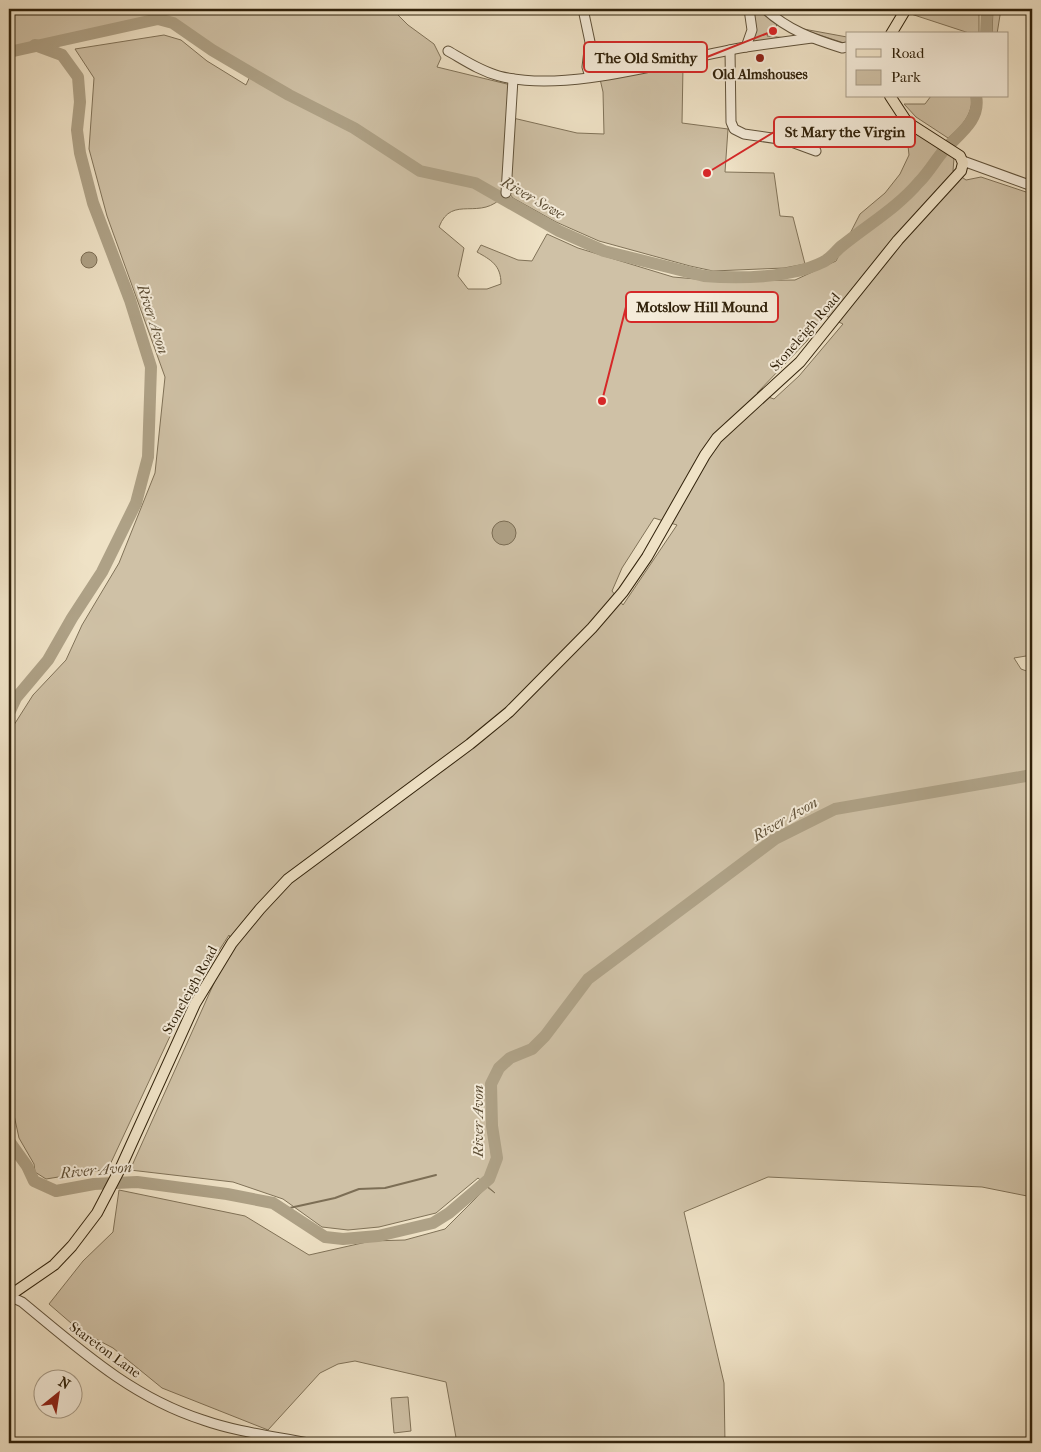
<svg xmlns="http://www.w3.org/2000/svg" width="1041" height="1452" font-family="'IM FELL French Canon',serif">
<rect width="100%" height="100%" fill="#efe2c6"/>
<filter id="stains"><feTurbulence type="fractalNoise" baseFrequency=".004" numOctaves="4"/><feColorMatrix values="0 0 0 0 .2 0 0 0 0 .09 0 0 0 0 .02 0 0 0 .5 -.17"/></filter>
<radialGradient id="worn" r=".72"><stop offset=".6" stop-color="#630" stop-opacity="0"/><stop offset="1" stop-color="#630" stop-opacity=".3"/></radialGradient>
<!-- green -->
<g fill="#cfc1a6" stroke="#807258" fill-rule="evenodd">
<path d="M 9,9 L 392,9 L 408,25 L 434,44 L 441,58 L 437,67 L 511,85 L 504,195 C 481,223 452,193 439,227 L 464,248 L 458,276 L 468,289 L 487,289 L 501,284 C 501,265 491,260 477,252 L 481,245 L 518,260 L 532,261 L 547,234 L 578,248 L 673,277 L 719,281 L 795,280 L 836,261 L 860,214 L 885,193 L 900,174 L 909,155 L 906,127 L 954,158 L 953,171 L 966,180 L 981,177 L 1032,194 L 1032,655 L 1014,658 L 1021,669 L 1032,673 L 1032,1197 L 982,1187 L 768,1177 L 684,1212 L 724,1383 L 725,1443 L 457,1443 L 446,1382 L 355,1361 L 338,1364 L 320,1373 L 268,1430 L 162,1388 L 113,1348 L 79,1330 L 49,1304 L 83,1261 L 113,1232 L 119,1190 L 245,1216 L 309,1255 L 371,1241 L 405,1240 L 445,1229 L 487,1187 L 495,1193 L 478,1178 L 436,1213 L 379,1227 L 348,1230 L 322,1227 L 283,1199 L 233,1182 L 130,1170 L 232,943 L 229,935 L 186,1002 L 108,1169 L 46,1179 L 35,1172 L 34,1164 L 19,1138 L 9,1092 L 9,745 L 12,728 L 33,695 L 66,660 L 82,625 L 119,563 L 155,473 L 165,377 L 107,216 L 89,149 L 94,78 L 75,49 L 164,35 L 181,40 L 207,61 L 246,85 L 251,74 L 212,50 L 174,23 L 158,19 L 9,52 ZM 824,315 L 843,324 L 799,376 L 774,399 L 757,393 L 807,341 ZM 654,518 L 677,525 L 623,605 L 612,591 L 622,568 Z"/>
<polygon points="753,9 761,9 777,24 776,27 771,26 767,36 787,38 755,43 752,41"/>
<polygon points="914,9 979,9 979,34 972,34 911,14"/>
<polygon points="993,9 1001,9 997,34 992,34"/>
<polygon points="798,28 847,37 847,44"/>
<polygon points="683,66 682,123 728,129 725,172 774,173 780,216 793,217 805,264 784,268 713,271 690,266 599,241 556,222 513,198 509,193 513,118 577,133 604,134 603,92 600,79"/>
<path d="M 931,96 L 972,96 C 973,115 961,127 948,138 L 916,117 L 904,104 L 925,104 Z"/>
<polygon points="408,1397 411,1431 394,1433 391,1398"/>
</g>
<!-- water -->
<g fill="#aea186" stroke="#7c6e55">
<circle cx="89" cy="260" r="8"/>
<circle cx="504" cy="533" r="12"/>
</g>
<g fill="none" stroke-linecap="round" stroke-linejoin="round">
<!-- stream -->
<polyline stroke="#7c6e55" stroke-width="2" points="285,1209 335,1198 359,1189 385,1188 436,1175"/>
<!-- river -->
<g stroke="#aea186" stroke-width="12">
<polyline points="986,34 987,9"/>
<path d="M 9,52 L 158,19 L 173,23 L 212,50 L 251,73 L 289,95 L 354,128 L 420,171 L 475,183 L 559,231 L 604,251 L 704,276 C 740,279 791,278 823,262 C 832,258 836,250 843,245 C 869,224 898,207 919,182 C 929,172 936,159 945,149 C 959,134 981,120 976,96"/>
<polyline points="9,713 16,698 48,660 72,618 102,572 136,503 148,457 151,367 130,300 93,203 80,153 77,130 80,102 78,77 62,55 35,45"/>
<polyline points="9,1141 27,1166 34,1181 56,1191 94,1184 137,1182 227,1194 273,1203 325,1237 343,1239 378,1236 433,1223 449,1213 489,1179 497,1158 492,1126 491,1084 499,1068 510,1058 532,1049 545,1036 588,979 775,839 835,809 1032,775"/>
</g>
<!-- minor casing -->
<g stroke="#60523a" stroke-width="11">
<g id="minor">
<polyline points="583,9 590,42 587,67 590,77"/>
<path d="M 765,9 C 788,30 813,39 842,48 L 847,47"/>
<polyline points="746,47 812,38"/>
<polyline points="730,50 731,122 734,129 744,134 786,140 816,151"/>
<path d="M 448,51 C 464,60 480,71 499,76 C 568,94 676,59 746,47 L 752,30 L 749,9"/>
<polyline points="963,161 1032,186"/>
<polyline points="506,193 513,79"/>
<path d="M 9,1296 L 22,1302 C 79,1349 131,1397 203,1420 C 237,1432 273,1436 308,1443"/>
</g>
</g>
<!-- major casing -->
<g stroke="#31220b" stroke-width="12">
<g id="major">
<polyline points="891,34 906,9"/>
<polyline points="9,1296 54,1265 72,1246 97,1213 121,1167 195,1004 232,943 260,909 288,879 470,744 509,712 592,628 623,592 647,557 705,455 717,438 800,362 898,240 961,171 963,163 960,156 907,122 890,96"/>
</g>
</g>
<!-- minor -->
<use href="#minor" stroke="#f5ecda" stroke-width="9"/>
<!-- major -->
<use href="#major" stroke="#efe2c6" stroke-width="10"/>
</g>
<!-- markers -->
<circle fill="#8f2418" stroke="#f5ecda" stroke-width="2" cx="760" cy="58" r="5"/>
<g text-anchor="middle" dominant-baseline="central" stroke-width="4" stroke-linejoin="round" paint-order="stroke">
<!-- poi labels -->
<g font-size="14" font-weight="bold" fill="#31220b" stroke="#f5ecda">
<text x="760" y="74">Old Almshouses</text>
</g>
<!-- street labels -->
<g font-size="14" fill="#31220b" stroke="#f5ecda">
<text transform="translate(805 332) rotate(-49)">Stoneleigh Road</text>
<text transform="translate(190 990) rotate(-61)">Stoneleigh Road</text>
<text transform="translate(105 1350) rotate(36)">Stareton Lane</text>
</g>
<!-- water labels -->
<g font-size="15" font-style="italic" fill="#5d4e36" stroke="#f5ecda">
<text transform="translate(533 198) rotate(30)">River Sowe</text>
<text transform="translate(153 319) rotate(72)">River Avon</text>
<text transform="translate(785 819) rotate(-30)">River Avon</text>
<text transform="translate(478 1121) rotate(-90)">River Avon</text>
<text transform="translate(96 1170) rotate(-5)">River Avon</text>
</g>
</g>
<!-- callouts -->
<path fill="none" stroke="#d62828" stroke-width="2" d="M773 31L707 57M707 173L774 132M602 401L626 307"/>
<g fill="#d62828" stroke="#f5ecda" stroke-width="2">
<circle cx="773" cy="31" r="5"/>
<circle cx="707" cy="173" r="5"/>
<circle cx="602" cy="401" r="5"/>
</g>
<g fill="#f5ecda" stroke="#d62828" stroke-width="2">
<rect x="584" y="42" width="123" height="30" rx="5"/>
<rect x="774" y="117" width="141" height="30" rx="5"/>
<rect x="626" y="292" width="152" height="30" rx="5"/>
</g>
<g font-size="15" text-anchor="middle" font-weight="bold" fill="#31220b">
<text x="646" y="63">The Old Smithy</text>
<text x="845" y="137">St Mary the Virgin</text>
<text x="702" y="312">Motslow Hill Mound</text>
</g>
<!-- margin -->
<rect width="1041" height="1452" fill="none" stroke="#efe2c6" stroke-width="30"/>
<rect x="10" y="10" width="1021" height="1432" fill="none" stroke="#31220b" stroke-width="2.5"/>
<rect x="15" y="15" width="1011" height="1422" fill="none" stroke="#31220b"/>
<!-- legend -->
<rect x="846" y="32" width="162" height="65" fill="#f5ecda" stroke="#a79b87"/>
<rect x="856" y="49" width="25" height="8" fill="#efe2c6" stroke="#a79b87"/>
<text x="891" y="58" font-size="15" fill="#31220b">Road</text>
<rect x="856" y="70" width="25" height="15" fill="#cfc1a6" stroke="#a79b87"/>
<text x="891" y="82" font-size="15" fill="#31220b">Park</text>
<!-- north arrow -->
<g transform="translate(58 1394) rotate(30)"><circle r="24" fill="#f5ecda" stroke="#a79b87"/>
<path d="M0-4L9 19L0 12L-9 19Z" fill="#8f2418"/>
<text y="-8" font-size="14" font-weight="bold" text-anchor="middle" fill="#31220b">N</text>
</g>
<rect width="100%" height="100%" filter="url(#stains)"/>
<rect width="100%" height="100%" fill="url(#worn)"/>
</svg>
